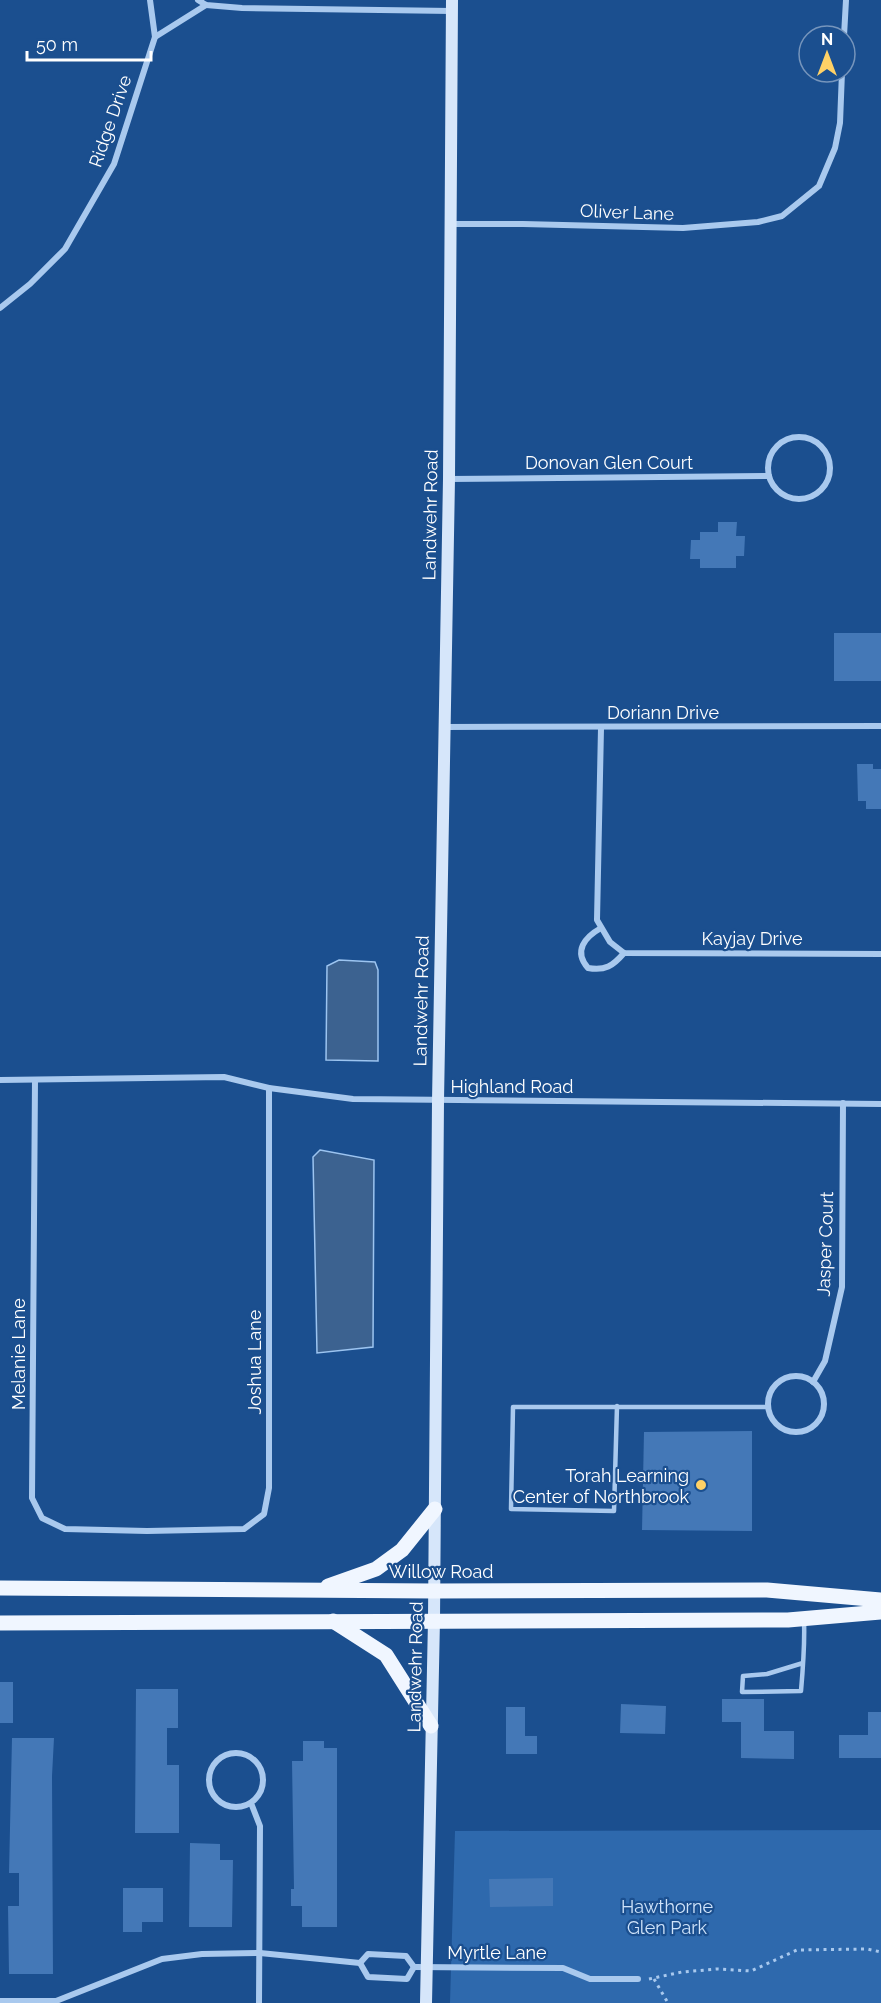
<svg xmlns="http://www.w3.org/2000/svg" width="881" height="2003" font-family="Raleway,sans-serif">
<rect width="100%" height="100%" fill="#1b4f8f"/>
<!-- green -->
<polygon fill="#2e69ad" points="881,1830 881,2003 450,2003 455,1831"/>
<!-- water -->
<g fill="#3c6290" stroke="#9cc4f0" stroke-width="1.5">
<polygon points="339,960 375,962 378,970 378,1061 326,1060 327,966"/>
<polygon points="320,1150 374,1160 373,1347 317,1353 313,1157"/>
</g>
<!-- building -->
<g fill="#4478b7">
<polygon points="718,522 737,522 736,536 745,536 744,556 736,556 736,568 700,568 700,559 690,559 691,540 700,540 700,532 718,532"/>
<rect x="834" y="633" width="47" height="48"/>
<polygon points="857,764 873,764 873,769 881,769 881,809 866,809 866,801 858,801"/>
<polygon points="752,1431 752,1531 642,1530 644,1432"/>
<rect x="0" y="1682" width="13" height="41"/>
<polygon points="136,1689 178,1689 178,1728 167,1728 167,1765 179,1765 179,1833 135,1833"/>
<polygon points="722,1699 764,1699 764,1731 794,1731 794,1759 741,1758 741,1722 722,1722"/>
<polygon points="621,1704 666,1706 665,1734 620,1733"/>
<polygon points="506,1707 525,1707 525,1736 537,1736 537,1754 506,1754"/>
<polygon points="868,1712 881,1712 881,1758 839,1758 839,1735 868,1735"/>
<polygon points="12,1738 54,1738 52,1776 53,1974 9,1974 8,1906 19,1906 19,1873 9,1873"/>
<polygon points="303,1741 324,1741 324,1748 337,1748 337,1927 302,1927 302,1906 291,1906 291,1889 294,1889 292,1761 303,1761"/>
<polygon points="190,1843 220,1844 220,1860 233,1860 232,1927 189,1927"/>
<polygon points="553,1878 553,1906 490,1907 489,1879"/>
<polygon points="123,1888 163,1888 163,1922 142,1922 142,1932 123,1932"/>
</g>
<g fill="none" stroke-linecap="round" stroke-linejoin="round">
<!-- path -->
<g stroke="#a9c9ee" stroke-width="3" stroke-dasharray="3 4.5" stroke-linecap="butt">
<polyline points="649,1979 682,1972 717,1969 751,1971 797,1950 867,1949 881,1952"/>
<polyline points="654,1979 668,2003"/>
</g>
<!-- lane -->
<g stroke="#a9c9ee" stroke-width="4.5">
<polyline points="617,1406 614,1511 511,1509 513,1407 768,1407"/>
<path d="M 803,1663 L 767,1674 L 743,1676 L 742,1692 L 801,1691 C 803,1668 805,1645 804,1621"/>
</g>
<!-- street -->
<g stroke="#a9c9ee" stroke-width="6">
<polyline points="150,0 155,37"/>
<polyline points="198,0 206,5 242,8 452,11"/>
<polyline points="844,36 846,0"/>
<polyline points="451,224 523,224 683,228 758,222 782,216 819,186 835,148 840,123 842,72"/>
<polyline points="0,308 30,284 65,249 114,164 155,37 206,5"/>
<circle cx="799" cy="468" r="31"/>
<polyline points="449,479 769,476"/>
<polyline points="444,727 881,726"/>
<polyline points="601,728 597,920 610,942 624,953 881,954"/>
<path d="M 601,928 C 585,937 573,951 588,968 C 605,971 613,966 624,953"/>
<polyline points="0,1080 224,1077 269,1088 353,1099 881,1104"/>
<polyline points="35,1080 32,1498 42,1518 65,1529 147,1531 244,1529 264,1514 269,1488 269,1088"/>
<circle cx="796" cy="1404" r="28"/>
<polyline points="813,1382 825,1361 842,1287 843,1103"/>
<circle cx="236" cy="1780" r="27"/>
<polyline points="251,1803 260,1826 259,2003"/>
<polyline points="360,1963 368,1977 407,1979 414,1967"/>
<polyline points="360,1963 368,1954 406,1956 414,1967"/>
<polyline points="414,1967 563,1968 590,1979 638,1979"/>
<polyline points="0,2001 56,2001 162,1959 202,1954 260,1953 360,1963"/>
</g>
<!-- secondary -->
<polyline stroke="#d6e6fa" stroke-width="12" points="426,2003 434,1620 438,1101 449,479 452,0"/>
<!-- primary -->
<g stroke="#f0f6ff" stroke-width="15">
<polyline points="328,1586 376,1569 402,1550 435,1509"/>
<polyline points="0,1588 434,1591 767,1590 881,1600"/>
<polyline points="333,1621 386,1655 431,1726"/>
<polyline points="0,1623 788,1620 881,1612"/>
</g>
</g>
<!-- markers -->
<circle fill="#ffd166" stroke="#1b4f8f" stroke-width="2" cx="701" cy="1485" r="6"/>
<g text-anchor="middle" dominant-baseline="central" stroke-width="4.5" stroke-linejoin="round" paint-order="stroke">
<!-- street labels -->
<g font-size="18" fill="#fff" stroke="#1b4f8f">
<text transform="translate(110 121) rotate(-71)">Ridge Drive</text>
<text transform="translate(627 212) rotate(2)">Oliver Lane</text>
<text x="609" y="462">Donovan Glen Court</text>
<text transform="translate(430 515) rotate(-89)">Landwehr Road</text>
<text x="663" y="712">Doriann Drive</text>
<text x="752" y="938">Kayjay Drive</text>
<text transform="translate(421 1001) rotate(-89)">Landwehr Road</text>
<text x="512" y="1086">Highland Road</text>
<text transform="translate(825 1244) rotate(-88)">Jasper Court</text>
<text transform="translate(18 1354) rotate(-90)">Melanie Lane</text>
<text transform="translate(254 1362) rotate(-90)">Joshua Lane</text>
<text x="441" y="1571">Willow Road</text>
<text transform="translate(415 1667) rotate(-89)">Landwehr Road</text>
<text x="497" y="1952">Myrtle Lane</text>
</g>
<!-- poi labels -->
<g font-size="18" fill="#fff" stroke="#1b4f8f" text-anchor="end">
<text x="689" y="1475">Torah Learning<tspan x="689" dy="21">Center of Northbrook</tspan></text>
</g>
<!-- park labels -->
<g font-size="18" fill="#cfe3fa" stroke="#1b4f8f">
<text x="667" y="1906">Hawthorne<tspan x="667" dy="21">Glen Park</tspan></text>
</g>
</g>
<!-- north arrow -->
<g transform="translate(827 54)"><circle r="28" fill="#1b4f8f" stroke="#7695bc" stroke-width="1.5"/>
<path d="M0-4.5L10 22L0 15L-10 22Z" fill="#ffd166"/>
<text y="-9" font-size="16" font-weight="bold" text-anchor="middle" fill="#ffffff">N</text>
</g>
<!-- scale -->
<path d="M27 51v9h124v-9" fill="none" stroke="#ffffff" stroke-width="3"/>
<text x="36" y="51" font-size="18" fill="#ffffff" stroke="#1b4f8f" stroke-width="4.5" paint-order="stroke">50 m</text>
</svg>
